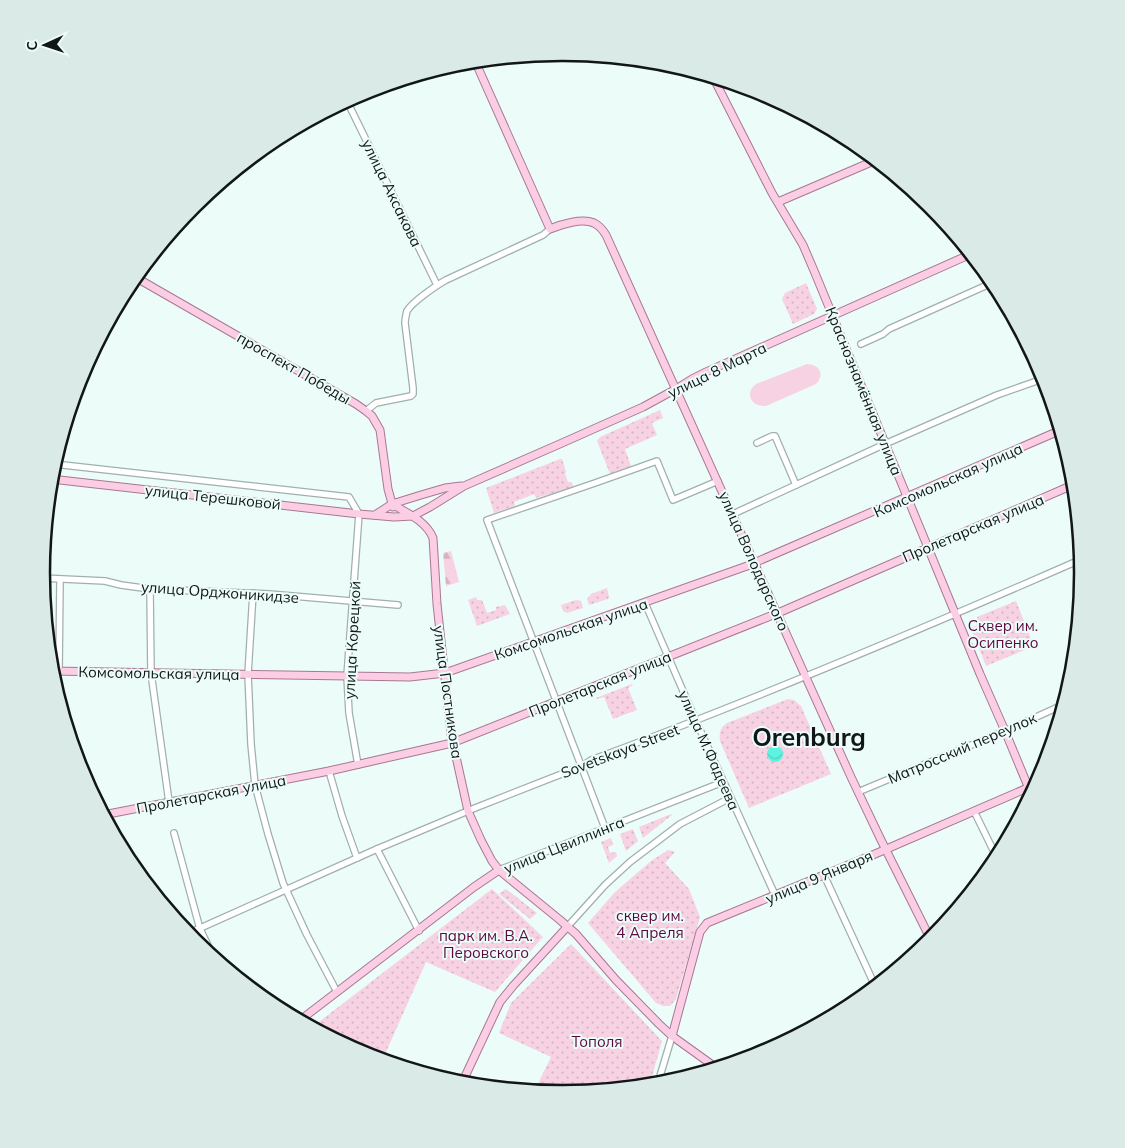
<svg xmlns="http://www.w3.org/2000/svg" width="1125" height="1148" font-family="Mulish,sans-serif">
<defs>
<pattern id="green-dots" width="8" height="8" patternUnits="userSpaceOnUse" patternTransform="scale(1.25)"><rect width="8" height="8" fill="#f7d2e3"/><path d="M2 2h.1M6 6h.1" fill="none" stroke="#d3b4c2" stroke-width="1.8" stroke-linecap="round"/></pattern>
<pattern id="forest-firs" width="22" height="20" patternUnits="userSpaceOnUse" patternTransform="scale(1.25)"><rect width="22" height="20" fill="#f7d2e3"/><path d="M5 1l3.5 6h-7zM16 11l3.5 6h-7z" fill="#d3b4c2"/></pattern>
<pattern id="water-waves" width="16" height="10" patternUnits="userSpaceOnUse" patternTransform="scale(1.25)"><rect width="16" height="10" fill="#5df3e0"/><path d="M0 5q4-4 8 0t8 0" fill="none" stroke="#50d0bf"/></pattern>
</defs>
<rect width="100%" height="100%" fill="#ebfcf9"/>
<!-- green -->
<g fill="url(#green-dots)">
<polygon points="806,283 817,309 814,314 793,324 782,299 785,293"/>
<polygon points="660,410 663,418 652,423 657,435 625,449 631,466 610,474 597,441 600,437"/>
<polygon points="560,459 562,459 566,472 565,474 568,482 571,482 573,485 572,488 536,498 534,494 514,502 515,506 494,513 486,488"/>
<polygon points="607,588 609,597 608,599 589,605 587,599 591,594"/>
<polygon points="476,597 477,600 482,600 487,613 496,610 496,607 505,605 510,614 477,626 468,600"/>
<polygon points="576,600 581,601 583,608 567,613 563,611 561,605"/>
<polygon points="1016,601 1034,646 986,666 971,628 980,624 977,617"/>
<polygon points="632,684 633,685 628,688 637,710 613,719 604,697 597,699 596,698"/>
<path d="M 788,699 L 794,700 L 801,706 L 831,774 L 749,808 L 720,741 C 719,733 720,728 727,723 Z"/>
<polygon points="671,814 672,815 643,838 639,827"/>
<polygon points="633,829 638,841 626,851 620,834"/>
<polygon points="611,838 613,845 608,847 610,853 616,852 617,856 609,863 601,842"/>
<polygon points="668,850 675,852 665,863 689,889 700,917 676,999 670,1006 663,1006 656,1003 588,923 615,892 651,861"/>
<polygon points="492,889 543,937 495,992 426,962 382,1061 363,1055 311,1028"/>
<polygon points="506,889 537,913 530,919 499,894"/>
<polygon points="571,944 662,1041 649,1087 562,1095 534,1092 551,1057 499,1033 511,1003"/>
</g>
<!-- forest -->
<polygon fill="url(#forest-firs)" points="451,551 459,582 446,586 443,553"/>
<!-- pitch -->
<path fill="#f7d2e3" d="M 807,364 C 820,365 825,374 816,384 L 766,406 C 751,407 744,393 756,384 Z"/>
<!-- water -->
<circle fill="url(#water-waves)" cx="775" cy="754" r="8"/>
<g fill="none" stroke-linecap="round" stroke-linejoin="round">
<!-- minor casing -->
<g stroke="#a0b0ad" stroke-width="8">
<g id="minor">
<polyline points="347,101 437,285"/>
<polyline points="861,344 883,334 889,329 994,282"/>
<path d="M 366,411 L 376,403 L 411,396 L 413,394 L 413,388 L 405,323 C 405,319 406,315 407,311 C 412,302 437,285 446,280 L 543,235 L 550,229"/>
<polyline points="757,443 772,436 775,436 796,485"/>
<polyline points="54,464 349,497 359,514 347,676 349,713 358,765"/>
<polyline points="733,514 885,444 997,395 1034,382 1045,376"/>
<polyline points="42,578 105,581 121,585 150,589 269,594 398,605"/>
<polyline points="150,589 151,673 169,802"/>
<polyline points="253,593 248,674 251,744 255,785 268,834 283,883 307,935 337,992"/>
<polyline points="645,603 696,721 775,895"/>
<polyline points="59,671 60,580"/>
<polyline points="329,771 342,816 357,858"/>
<polyline points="858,792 1005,731 1065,704"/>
<polyline points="974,811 998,860"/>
<path d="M 605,828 C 566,725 526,623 487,520 L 595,483 L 657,461 L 673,500 L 718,481"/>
<polyline points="174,833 200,929 215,960"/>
<polyline points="377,849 419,931"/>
<polyline points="499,870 723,782"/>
<polyline points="824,875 876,988"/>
<polyline points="568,926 605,885 630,862 680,824 730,798"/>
<path d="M 187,934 L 377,849 L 475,808 L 582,766 L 591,760 C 757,699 920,630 1082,559"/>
<polyline points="657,1086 672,1036"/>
</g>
</g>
<!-- major casing -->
<g stroke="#a87892" stroke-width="9">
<g id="major">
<path d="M 475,61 L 550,229 C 562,224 582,218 594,223 C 600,226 603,230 606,235 L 851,777 L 881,840 L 932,942"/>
<polyline points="713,77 772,193 803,245 815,273 980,674 1005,731 1032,796"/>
<polyline points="778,202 876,160"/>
<polyline points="135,277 356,404 366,411 372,416 380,430 388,489 393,507"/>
<polyline points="1013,316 1059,424"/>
<polyline points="51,479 359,514 394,517 413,516 430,507 464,486 562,443 643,407 676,389 692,379 706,372 971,254"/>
<path d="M 392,504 C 407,513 426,521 433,538 L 437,604 L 451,734 L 468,811 L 481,840 L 492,861 L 499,870 L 511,880 L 560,920 L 576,934 L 616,980 L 659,1024 L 672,1036 L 718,1069"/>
<polyline points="375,515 392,504 421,495 445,488 461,486"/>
<polyline points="51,671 410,677 445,673 747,566 1061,430"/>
<polyline points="103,815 329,771 452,743 778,613 1075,484"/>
<polyline points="299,1021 474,887 499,870"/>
<polyline points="672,1036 700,932 707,923 875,854 1039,783"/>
<polyline points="461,1085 500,1002 513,986 568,926"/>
</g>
</g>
<!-- minor -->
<use href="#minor" stroke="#fff" stroke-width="5.5"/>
<!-- major -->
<use href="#major" stroke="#fccee5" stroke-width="7"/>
</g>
<g text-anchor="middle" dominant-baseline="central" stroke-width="4" stroke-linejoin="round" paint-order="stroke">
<!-- street labels -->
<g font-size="15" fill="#111716" stroke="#ebfcf9">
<text transform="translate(392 193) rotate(64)">улица Аксакова</text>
<text transform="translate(294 368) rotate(30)">проспект Победы</text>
<text transform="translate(717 370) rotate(-26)">улица 8 Марта</text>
<text transform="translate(864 391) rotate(68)">Краснознамённая улица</text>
<text transform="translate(948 480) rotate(-24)">Комсомольская улица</text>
<text transform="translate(213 497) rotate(6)">улица Терешковой</text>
<text transform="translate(973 528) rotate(-23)">Пролетарская улица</text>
<text transform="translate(754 561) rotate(66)">улица Володарского</text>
<text transform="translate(220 592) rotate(4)">улица Орджоникидзе</text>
<text transform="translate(571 629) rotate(-19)">Комсомольская улица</text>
<text transform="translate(352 640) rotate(-87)">улица Корецкой</text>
<text transform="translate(159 673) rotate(1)">Комсомольская улица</text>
<text transform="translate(600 684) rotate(-22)">Пролетарская улица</text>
<text transform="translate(448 692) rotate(82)">улица Постникова</text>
<text transform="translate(962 748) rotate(-23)">Матросский переулок</text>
<text transform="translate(709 750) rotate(66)">улица М.Фадеева</text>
<text transform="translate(620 751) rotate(-21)">Sovetskaya Street</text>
<text transform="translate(211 794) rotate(-11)">Пролетарская улица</text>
<text transform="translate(564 845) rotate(-22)">улица Цвиллинга</text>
<text transform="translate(819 877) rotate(-23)">улица 9 Января</text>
</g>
<!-- park labels -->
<g font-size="15" fill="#5d073e" stroke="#ebfcf9">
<text x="1003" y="625">Сквер им.<tspan x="1003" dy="17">Осипенко</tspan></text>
<text x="650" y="915">сквер им.<tspan x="650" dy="17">4 Апреля</tspan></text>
<text x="486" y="935">парк им. В.А.<tspan x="486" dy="17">Перовского</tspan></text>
<text x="597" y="1041">Тополя</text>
</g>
<!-- town labels -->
<g font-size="25" font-weight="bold" fill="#111716" stroke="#ebfcf9">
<text x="809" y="736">Orenburg</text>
</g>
</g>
<!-- crop -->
<path d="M0 0H1125V1148H0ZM50 573a512 512 0 1 1 1024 0a512 512 0 1 1-1024 0Z" fill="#daeae7" fill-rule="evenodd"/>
<path fill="none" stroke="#111716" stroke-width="2.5" d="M50 573a512 512 0 1 1 1024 0a512 512 0 1 1-1024 0Z"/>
<!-- north arrow -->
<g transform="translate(45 45) rotate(267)" stroke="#ebfcf9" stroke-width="4" paint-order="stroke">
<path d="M0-4L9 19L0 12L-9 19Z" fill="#111716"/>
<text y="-8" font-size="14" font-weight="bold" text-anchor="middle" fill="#111716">С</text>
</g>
</svg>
